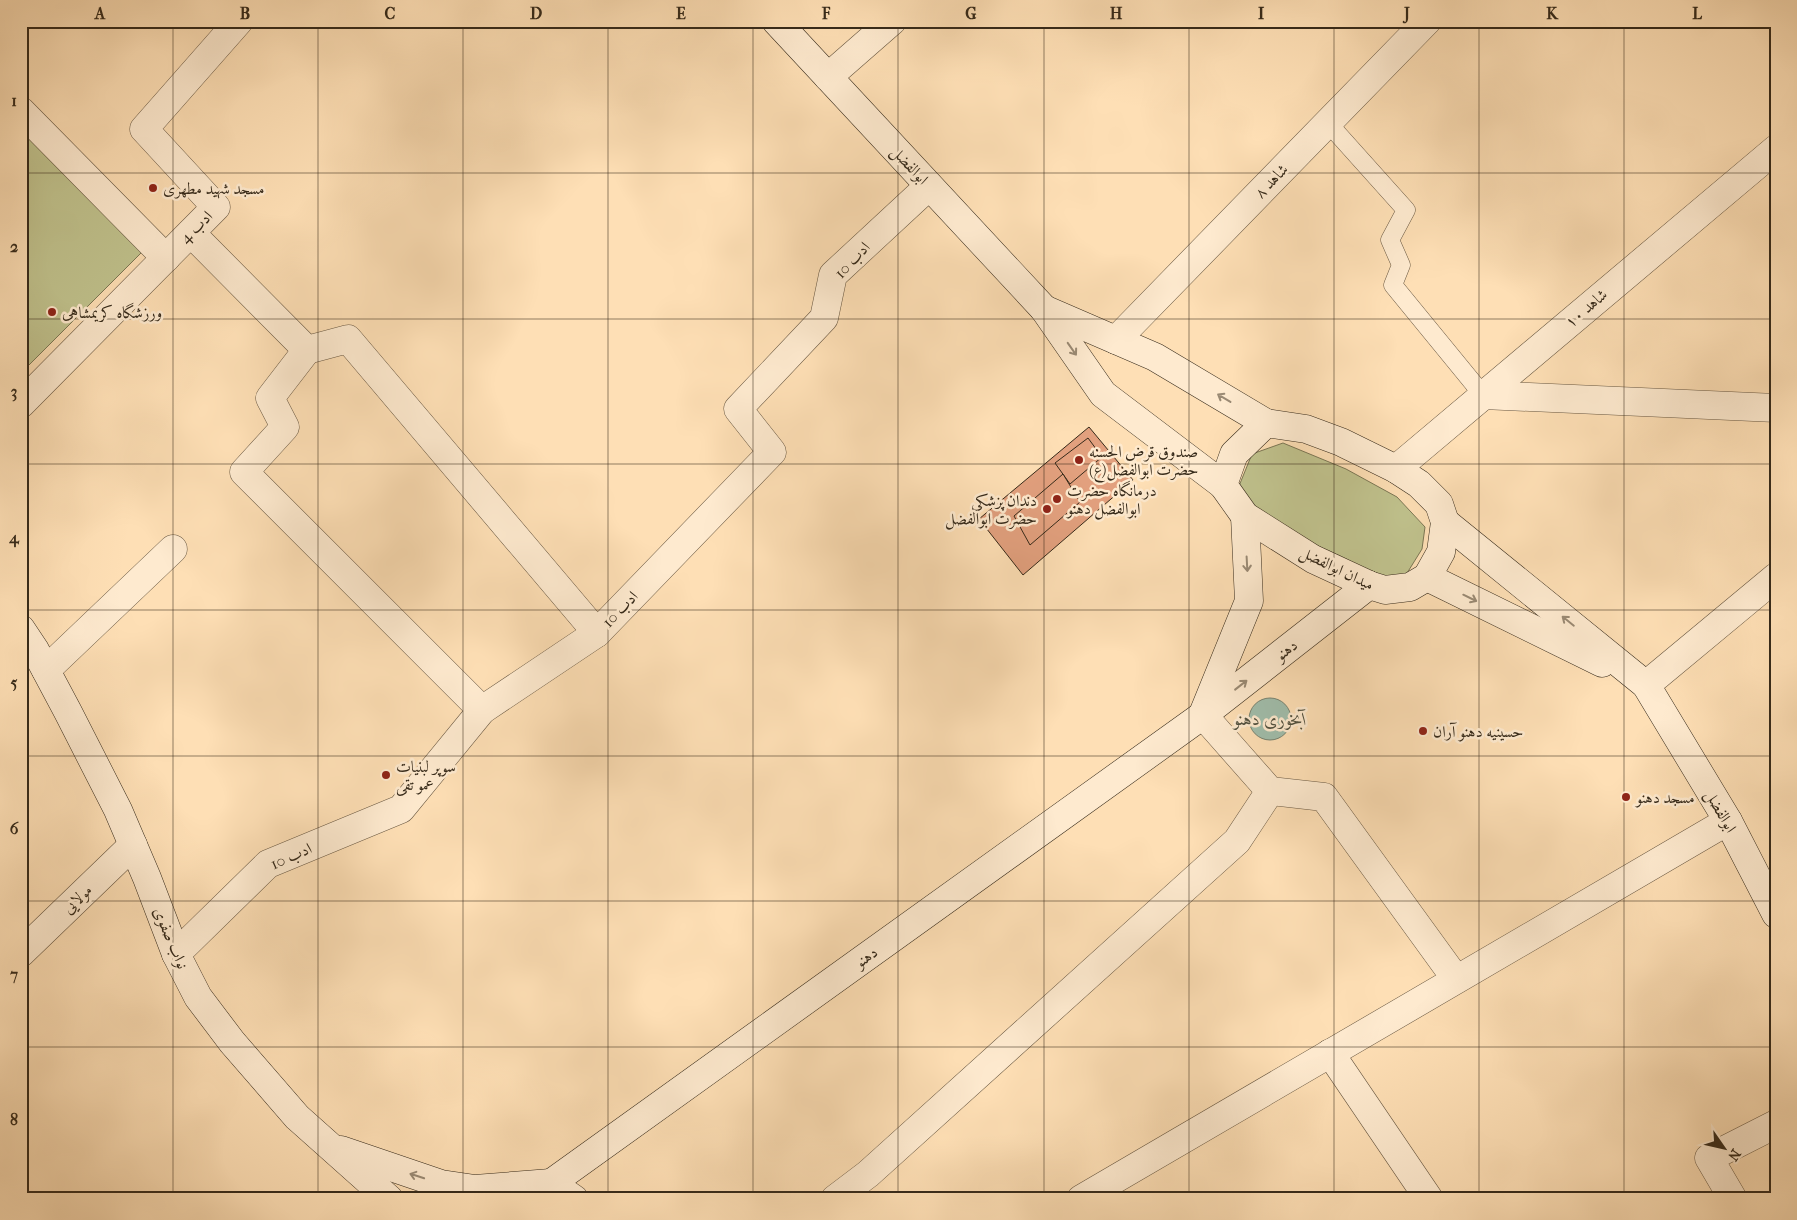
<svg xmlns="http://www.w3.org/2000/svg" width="1797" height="1220" font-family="'IM FELL French Canon',Amiri,serif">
<rect width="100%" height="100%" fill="#fedfb5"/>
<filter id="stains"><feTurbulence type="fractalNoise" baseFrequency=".004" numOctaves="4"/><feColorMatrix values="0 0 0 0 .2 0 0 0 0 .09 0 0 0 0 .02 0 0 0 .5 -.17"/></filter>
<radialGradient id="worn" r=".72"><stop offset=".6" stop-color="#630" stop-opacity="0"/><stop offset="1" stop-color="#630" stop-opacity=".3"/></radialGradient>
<!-- green -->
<g fill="#c0c28d" stroke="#7b7654">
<polygon points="21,129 143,251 21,373"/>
<polygon points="1283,443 1346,469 1397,497 1425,527 1422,549 1404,578 1387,580 1340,556 1283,530 1248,510 1239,486 1252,454"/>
</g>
<!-- water -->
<circle fill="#a0bdab" stroke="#768271" cx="1270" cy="719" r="21"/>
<!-- building -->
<g fill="#e2a07e" stroke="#362a1a">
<polygon points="1089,427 1133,480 1023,575 979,519"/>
<polygon points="1088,438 1102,457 1070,484 1055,463"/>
<polygon points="1063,474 1080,502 1030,545 1014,516"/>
</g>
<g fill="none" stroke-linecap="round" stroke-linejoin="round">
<!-- lane casing -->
<g stroke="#685741" stroke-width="19">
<polyline id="lane" points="1328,123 1406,210 1390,240 1401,265 1393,285 1483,395"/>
</g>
<!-- street casing -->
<g stroke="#685741" stroke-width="29">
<g id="street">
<polyline points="828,77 892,21"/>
<polyline points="21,111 166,258"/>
<polyline points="191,233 307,350 348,339 597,633"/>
<polyline points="1116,340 1427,21"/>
<polyline points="307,350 270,398 285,427 244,472 482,710"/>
<polyline points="1483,395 1776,408"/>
<polyline points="21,404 216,207 144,129 239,21"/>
<polyline points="1396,469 1776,149"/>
<polyline points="46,670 173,549"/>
<polyline points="1646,685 1776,577"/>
<polyline points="1203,715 1270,791 1324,797 1456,979"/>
<polyline points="21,953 133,845"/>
<polyline points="176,954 268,864 401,809 482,710 597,633 772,452 738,409 824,318 833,275 929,186"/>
<polyline points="1330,1053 1429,1199"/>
<polyline points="551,1183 574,1199"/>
<polyline points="835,1199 868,1174 1237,841 1270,791"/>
<polyline points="1081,1199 1728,821"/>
<polyline points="1733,1199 1709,1158 1776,1124"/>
</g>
</g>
<!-- secondary casing -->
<g stroke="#362a1a" stroke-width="29">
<g id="secondary">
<polyline points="776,21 1044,309 1103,394 1223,485"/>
<polyline points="1044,309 1155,357 1266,423"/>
<polygon points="1266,423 1306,429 1341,442 1396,469 1419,484 1439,504 1445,522 1441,552 1427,577 1410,587 1385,590 1369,585 1313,559 1245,516 1223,485 1234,454"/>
<polyline points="1445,522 1646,685 1728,821 1776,914"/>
<polyline points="1427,577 1602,663"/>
<polyline points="21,629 35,650 68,712 118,810 147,878 176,954 198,997 232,1042 297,1117 389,1199"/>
<polyline points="1203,714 1249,601 1245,516"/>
<polyline points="341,1150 441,1184 475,1189 551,1183"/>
<polyline points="529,1199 1203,715 1369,585"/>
</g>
</g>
<!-- lane -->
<use href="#lane" stroke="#feeacf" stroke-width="18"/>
<!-- street -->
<use href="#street" stroke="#feeacf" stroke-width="28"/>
<!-- secondary -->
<use href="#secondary" stroke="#feeacf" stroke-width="28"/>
</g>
<!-- one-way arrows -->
<defs><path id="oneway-shaft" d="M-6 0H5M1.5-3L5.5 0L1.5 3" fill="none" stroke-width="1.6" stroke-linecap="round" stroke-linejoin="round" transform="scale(1.25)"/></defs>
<g stroke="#9a8a74">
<use href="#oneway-shaft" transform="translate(1072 349) rotate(55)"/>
<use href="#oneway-shaft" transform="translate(1224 398) rotate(-149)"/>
<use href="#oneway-shaft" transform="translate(1247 564) rotate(87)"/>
<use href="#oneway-shaft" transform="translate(1470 598) rotate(26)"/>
<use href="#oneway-shaft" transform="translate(1568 621) rotate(-141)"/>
<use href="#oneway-shaft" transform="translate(1241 685) rotate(-38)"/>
<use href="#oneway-shaft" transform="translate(417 1176) rotate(-162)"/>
</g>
<!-- grid -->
<path fill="none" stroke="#362a1a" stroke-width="1" stroke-opacity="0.55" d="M 173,21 L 173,1199M 318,21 L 318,1199M 463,21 L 463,1199M 608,21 L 608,1199M 753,21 L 753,1199M 898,21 L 898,1199M 1044,21 L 1044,1199M 1189,21 L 1189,1199M 1334,21 L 1334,1199M 1479,21 L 1479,1199M 1624,21 L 1624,1199M 21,173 L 1776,173M 21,319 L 1776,319M 21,464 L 1776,464M 21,610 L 1776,610M 21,756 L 1776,756M 21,901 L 1776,901M 21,1047 L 1776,1047"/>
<!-- markers -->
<g fill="#8f2418" stroke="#feeacf" stroke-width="2">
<circle cx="153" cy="188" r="5"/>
<circle cx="52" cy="312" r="5"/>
<circle cx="1079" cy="460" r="5"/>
<circle cx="1057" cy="499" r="5"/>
<circle cx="1047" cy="509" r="5"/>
<circle cx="1423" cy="731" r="5"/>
<circle cx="386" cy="775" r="5"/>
<circle cx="1626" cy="797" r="5"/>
</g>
<g text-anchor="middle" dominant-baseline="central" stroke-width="5" stroke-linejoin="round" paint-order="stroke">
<!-- street labels -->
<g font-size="16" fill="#362a1a" stroke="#feeacf">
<text transform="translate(910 165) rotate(47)">ابوالفضل</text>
<text transform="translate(1271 181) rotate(-46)">شاهد ۸</text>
<text transform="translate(196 227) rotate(-45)">ادب 4</text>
<text transform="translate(852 260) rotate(-47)">ادب 10</text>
<text transform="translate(1586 308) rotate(-40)">شاهد ۱۰</text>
<text transform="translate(1337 568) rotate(26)">میدان ابوالفضل</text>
<text transform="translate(620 609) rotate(-46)">ادب 10</text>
<text transform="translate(1286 650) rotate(-38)">دهنو</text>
<text transform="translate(1721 811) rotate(60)">ابوالفضل</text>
<text transform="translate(291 856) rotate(-24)">ادب 10</text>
<text transform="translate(77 899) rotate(-44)">مولایی</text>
<text transform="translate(171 938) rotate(67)">نواب صفوی</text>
<text transform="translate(866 957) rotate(-36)">دهنو</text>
</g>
<!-- poi labels -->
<g font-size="16" fill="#362a1a" stroke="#feeacf" text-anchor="start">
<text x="163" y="188">مسجد شهید مطهری</text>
<text x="62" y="312">ورزشگاه کریمشاهی</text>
<text x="1089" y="451">صندوق قرض الحسنه<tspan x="1089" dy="18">حضرت ابوالفضل(ع)</tspan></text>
<text x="1067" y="490">درمانگاه حضرت<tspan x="1067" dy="18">ابوالفضل دهنو</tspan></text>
<text x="1037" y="500" text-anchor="end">دندان پزشکی<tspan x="1037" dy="18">حضرت ابوالفضل</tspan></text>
<text x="1433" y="731">حسینیه دهنو آران</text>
<text x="396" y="766">سوپر لبنیات<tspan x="396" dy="18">عمو تقی</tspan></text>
<text x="1636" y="797">مسجد دهنو</text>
</g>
<!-- water labels -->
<g font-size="18" font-style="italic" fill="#504f3e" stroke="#feeacf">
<text x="1270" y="719">آبخوری دهنو</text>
</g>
</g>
<!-- margin -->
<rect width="1797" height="1220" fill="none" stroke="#fedfb5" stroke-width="55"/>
<!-- north arrow -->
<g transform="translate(1724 1148) rotate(124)" stroke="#feeacf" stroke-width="4" paint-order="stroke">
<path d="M0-4L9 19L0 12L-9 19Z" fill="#362a1a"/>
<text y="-8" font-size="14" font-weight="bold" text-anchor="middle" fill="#362a1a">N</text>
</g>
<rect x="28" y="28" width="1742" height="1164" fill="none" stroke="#362a1a" stroke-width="2"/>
<g font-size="16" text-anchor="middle" font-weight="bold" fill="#362a1a">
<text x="100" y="19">A</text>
<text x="245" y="19">B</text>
<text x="390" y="19">C</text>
<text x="536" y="19">D</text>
<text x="681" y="19">E</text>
<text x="826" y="19">F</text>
<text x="971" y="19">G</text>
<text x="1116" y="19">H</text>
<text x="1261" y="19">I</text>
<text x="1407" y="19">J</text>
<text x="1552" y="19">K</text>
<text x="1697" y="19">L</text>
<text x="14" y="106">1</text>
<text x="14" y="252">2</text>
<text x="14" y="397">3</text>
<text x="14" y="543">4</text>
<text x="14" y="688">5</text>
<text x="14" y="834">6</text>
<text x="14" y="980">7</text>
<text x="14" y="1125">8</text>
</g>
<rect width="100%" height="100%" filter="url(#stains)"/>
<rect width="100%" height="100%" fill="url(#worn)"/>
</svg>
